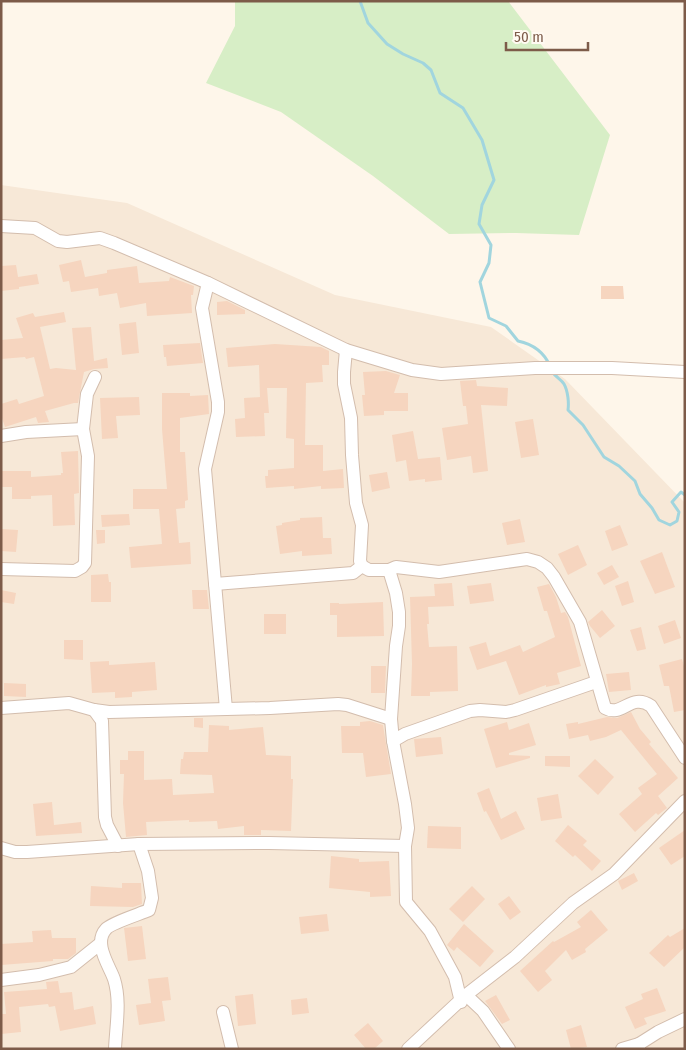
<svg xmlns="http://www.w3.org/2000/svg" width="686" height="1050" font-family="'Fira Sans Condensed',sans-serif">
<rect width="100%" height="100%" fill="#fef6ea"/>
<!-- residential -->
<polygon fill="#f7e8d7" points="1,185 127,203 335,295 491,327 565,379 685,503 685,1049 1,1049"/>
<!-- green -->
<polygon fill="#d7eec6" points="235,1 508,1 610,135 579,235 516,233 449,234 373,176 281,112 206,83 235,26"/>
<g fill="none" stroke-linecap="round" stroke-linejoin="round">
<!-- stream -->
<g stroke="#a1d5de" stroke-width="3">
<path d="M 360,1 L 368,23 L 387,44 L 403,54 L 423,63 L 431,70 L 440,93 L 463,108 L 482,140 L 494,180 L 482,205 L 479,224 L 491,245 L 489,263 L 480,282 L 489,318 L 506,326 L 518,341 C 532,344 544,352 550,366"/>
<path d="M 552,371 C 555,377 561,379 564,384 C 568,391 569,403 568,410 L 583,425 L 604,457 L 619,466 L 635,481 L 640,494 L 652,508 L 659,520 L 670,525 L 677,521 L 679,512 L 672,502 L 681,492 L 685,495"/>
</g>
</g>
<!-- building -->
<g fill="#f6d5bf">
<polygon points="81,260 85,277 107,273 107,270 137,266 139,283 169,281 170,277 194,286 193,295 191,295 192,313 147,316 146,303 120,308 117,293 99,296 98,288 71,292 69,281 63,282 59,265"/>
<polygon points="16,265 18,277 37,274 39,284 19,287 19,289 1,291 1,266"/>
<polygon points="601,286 623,286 624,299 601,299"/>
<polygon points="227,301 245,310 245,314 217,315 217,302"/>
<polygon points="64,312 66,322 40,327 50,369 56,368 76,370 72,328 91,327 94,361 107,358 108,368 94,369 84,372 78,403 74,403 45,411 49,422 38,423 36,417 5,427 1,415 1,404 17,399 19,404 44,396 34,357 26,359 25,357 1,359 1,340 23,338 16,318 33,313 35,317"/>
<polygon points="136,322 139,353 122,355 119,324"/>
<polygon points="200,343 203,363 167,366 166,357 164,357 163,345"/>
<polygon points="275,344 321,347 329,351 329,365 322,365 323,382 306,383 305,445 323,445 323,471 343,469 344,488 321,489 321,486 294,489 294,486 266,488 265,476 268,476 268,470 294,468 294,439 286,438 287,388 267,388 269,413 264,413 265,436 236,437 235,419 245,418 244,398 260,397 259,365 228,367 226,348"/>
<polygon points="386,371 400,375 394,393 408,393 408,411 384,411 384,415 364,416 362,395 365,395 363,372"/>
<polygon points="476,380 477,386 508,388 507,406 481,405 488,471 473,473 471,456 447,460 442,428 468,424 466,406 463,406 460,381"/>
<polygon points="162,393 190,393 190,396 208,395 209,414 180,418 180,452 185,452 188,500 185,501 185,508 176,509 179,543 190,542 191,564 131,568 129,547 162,544 159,509 133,509 133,489 167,489 162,429"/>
<polygon points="139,397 140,415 116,416 118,438 102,439 100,398"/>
<polygon points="533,419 539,455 521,458 515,422"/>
<polygon points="413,431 418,459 440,457 442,480 425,482 425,479 409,481 406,460 396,462 392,435"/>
<polygon points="78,451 79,493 74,494 75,525 53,526 52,495 31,496 31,499 12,499 12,487 1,487 1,471 31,471 31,477 61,475 61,473 63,473 61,452"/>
<polygon points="387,472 390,488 372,492 369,475"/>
<polygon points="129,514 130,525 102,527 101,515"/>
<polygon points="322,517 323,538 331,538 332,554 302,556 302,551 280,554 276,526 282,525 282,523 300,520 300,518"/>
<polygon points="520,519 525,542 507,545 502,523"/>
<polygon points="620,525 628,545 612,551 605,531"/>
<polygon points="1,529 18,530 16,552 1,551"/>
<polygon points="96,530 105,530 105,543 97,544"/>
<polygon points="578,545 587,565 568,575 558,554"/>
<polygon points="662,552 675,587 655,594 640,561"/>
<polygon points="612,565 619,577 604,585 597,573"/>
<polygon points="108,574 109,582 111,582 111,602 91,602 91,575"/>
<polygon points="628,581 634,602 622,606 615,586"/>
<polygon points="452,583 454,606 428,607 429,624 427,624 429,647 457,646 458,691 430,692 430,696 411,696 412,664 410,597 435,596 434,584"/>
<polygon points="491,583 494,601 470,604 467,586"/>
<polygon points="549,584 556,597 561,613 565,612 568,617 581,666 557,673 560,684 546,687 546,685 519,695 506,661 477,670 469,647 486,642 490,656 520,645 523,652 555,637 547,611 544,611 537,587"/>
<polygon points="1,590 16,593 14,604 1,602"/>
<polygon points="192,590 207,590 209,609 193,609"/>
<polygon points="383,602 384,636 337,637 337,615 330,615 330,603 339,603 339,604"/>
<polygon points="602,610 615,626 600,638 590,626 588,622"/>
<rect x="264" y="614" width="22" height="20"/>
<polygon points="675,620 681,638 664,644 658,626"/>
<polygon points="641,627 646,649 637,651 630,630"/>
<polygon points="64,640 83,640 83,660 64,659"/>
<polygon points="682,659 685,670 685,710 674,712 669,686 664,686 659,665"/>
<polygon points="109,661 109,665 155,662 157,690 132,692 132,697 115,698 115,692 92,693 90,662"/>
<polygon points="371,666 386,666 385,693 371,693"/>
<polygon points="629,672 631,690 609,692 606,674"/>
<polygon points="4,683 26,684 26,697 4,696"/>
<polygon points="631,712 640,729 651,742 649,744 678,778 658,796 667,808 658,815 656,813 635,832 619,814 642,794 638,788 657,774 621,730 606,737 590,741 588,735 569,739 566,724 578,722 578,724 607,717 617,718"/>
<polygon points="194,718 203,718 203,728 194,727"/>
<polygon points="370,721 383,725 391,774 366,777 363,753 342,753 341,726 360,726 360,722"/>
<polygon points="507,722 509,730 529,723 536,745 509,753 509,755 530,756 530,758 496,768 484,729"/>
<polygon points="209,725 229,726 229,730 263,727 266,755 291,756 291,779 293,779 291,831 261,830 261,835 244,835 244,826 218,829 217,821 189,822 189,820 146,822 147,835 126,837 123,803 124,774 120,774 120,760 128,760 128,751 144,751 144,780 172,779 173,795 214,793 212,775 180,774 181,759 183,759 184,752 208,752"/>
<polygon points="441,737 443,754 416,757 414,739"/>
<polygon points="545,756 570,756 570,767 545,766"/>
<polygon points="595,759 614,777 598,795 578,776"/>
<polygon points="489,788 501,819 516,811 525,829 501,840 486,811 484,812 477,793"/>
<polygon points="558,794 562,818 541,821 537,798"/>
<polygon points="52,802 54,825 81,822 82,833 36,836 33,804"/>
<polygon points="568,825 587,841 583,845 601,861 592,871 575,855 573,857 555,841"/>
<polygon points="428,826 461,827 461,849 427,848"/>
<polygon points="685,830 685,856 671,865 659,848"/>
<polygon points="331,856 359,859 359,862 389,861 391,896 370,897 370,892 329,888"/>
<polygon points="634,873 638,881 622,890 618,881"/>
<polygon points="122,883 141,883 142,904 133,907 90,906 91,886 122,888"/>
<polygon points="472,886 485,899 463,922 449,909"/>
<polygon points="509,896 521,912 510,920 498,904"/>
<polygon points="591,910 608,930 585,949 586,952 572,960 566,950 545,971 552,980 538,992 520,971 553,941 554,942 581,927 577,922"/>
<polygon points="327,914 329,931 301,934 299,917"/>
<polygon points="464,924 494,951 480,967 457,947 454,951 447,945"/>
<polygon points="142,926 146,959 128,961 124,928"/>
<polygon points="685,928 685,947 664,967 649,953 668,935 670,937"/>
<polygon points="51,930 52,938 76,938 76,953 68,959 53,959 53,961 1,965 1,944 33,942 32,931"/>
<polygon points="168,977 171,1000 162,1001 165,1021 139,1025 136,1005 151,1003 148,979"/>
<polygon points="58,981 60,993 72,992 74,1010 93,1006 96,1024 60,1031 55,1006 49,1007 48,1004 19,1007 21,1032 1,1034 1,1014 6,1014 4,992 47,989 46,982"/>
<polygon points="657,988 666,1011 644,1018 647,1024 635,1029 625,1007 643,999 641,994"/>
<polygon points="253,994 256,1024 238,1026 235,996"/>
<polygon points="496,995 510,1020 502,1024 485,1001"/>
<polygon points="307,998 309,1013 292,1015 291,1000"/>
<polygon points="368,1023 383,1041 374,1049 366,1049 354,1035"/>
<polygon points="581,1025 587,1047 571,1049 566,1030"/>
</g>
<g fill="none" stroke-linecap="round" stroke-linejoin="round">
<!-- street casing -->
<g stroke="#d3bdad" stroke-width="14">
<g id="street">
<polyline points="1,226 35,228 58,241 67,242 100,238 114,243 208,283 346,350 412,370 441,374 535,368 612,368 685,372"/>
<polyline points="208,283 202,308 218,402 218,412 205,469 226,709"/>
<path d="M 346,350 L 344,372 L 344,384 L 351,418 L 352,455 L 356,503 L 362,525 L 360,561 L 362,566 L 369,570 L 389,570 L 396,567 L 439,572 L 527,559 L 538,562 L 547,568 L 554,577 L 580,622 L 605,708 C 622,718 631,692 651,706 L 685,758"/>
<polyline points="1,436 26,432 83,429"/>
<polyline points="1,569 75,571 82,567 85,563 88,456 83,429 87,394 95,377"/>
<polyline points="389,570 396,593 399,612 399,626 396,646 391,719 393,741 405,804 408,828 405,846 406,902 430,931 455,977 461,1002"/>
<polyline points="215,584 353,573 362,566"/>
<polyline points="1,708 69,703 94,710 109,712 270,708 338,704 347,705 391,719"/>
<polyline points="94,710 102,721 105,817 107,825 118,846"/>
<polyline points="393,741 405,734 470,711 480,710 506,712 515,710 596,682"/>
<polyline points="1,848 15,852 27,852 139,844 269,843 405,846"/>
<polyline points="1,980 39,975 71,967 101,943"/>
<polyline points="466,995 483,1011 509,1049"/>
<polyline points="223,1012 232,1049"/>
<path d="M 115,1049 C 116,1026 121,1001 114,979 C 109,965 93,943 106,929 C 111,923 140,914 149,910 L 152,898 L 148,871 L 139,844"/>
<polyline points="408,1049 466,995 515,957 573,903 614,874 685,801"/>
<polyline points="622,1049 639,1044"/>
<polyline points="639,1049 639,1044 658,1032 685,1019"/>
</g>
</g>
<!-- street -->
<use href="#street" stroke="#fff" stroke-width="12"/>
</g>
<!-- border -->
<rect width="686" height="1050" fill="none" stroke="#7d5b49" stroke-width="5"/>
<!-- scale -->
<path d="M506 42v8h82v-8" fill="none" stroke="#7d5b49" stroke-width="2.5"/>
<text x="514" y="42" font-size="15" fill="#7d5b49" stroke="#fffaf2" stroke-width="4" paint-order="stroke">50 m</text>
</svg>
